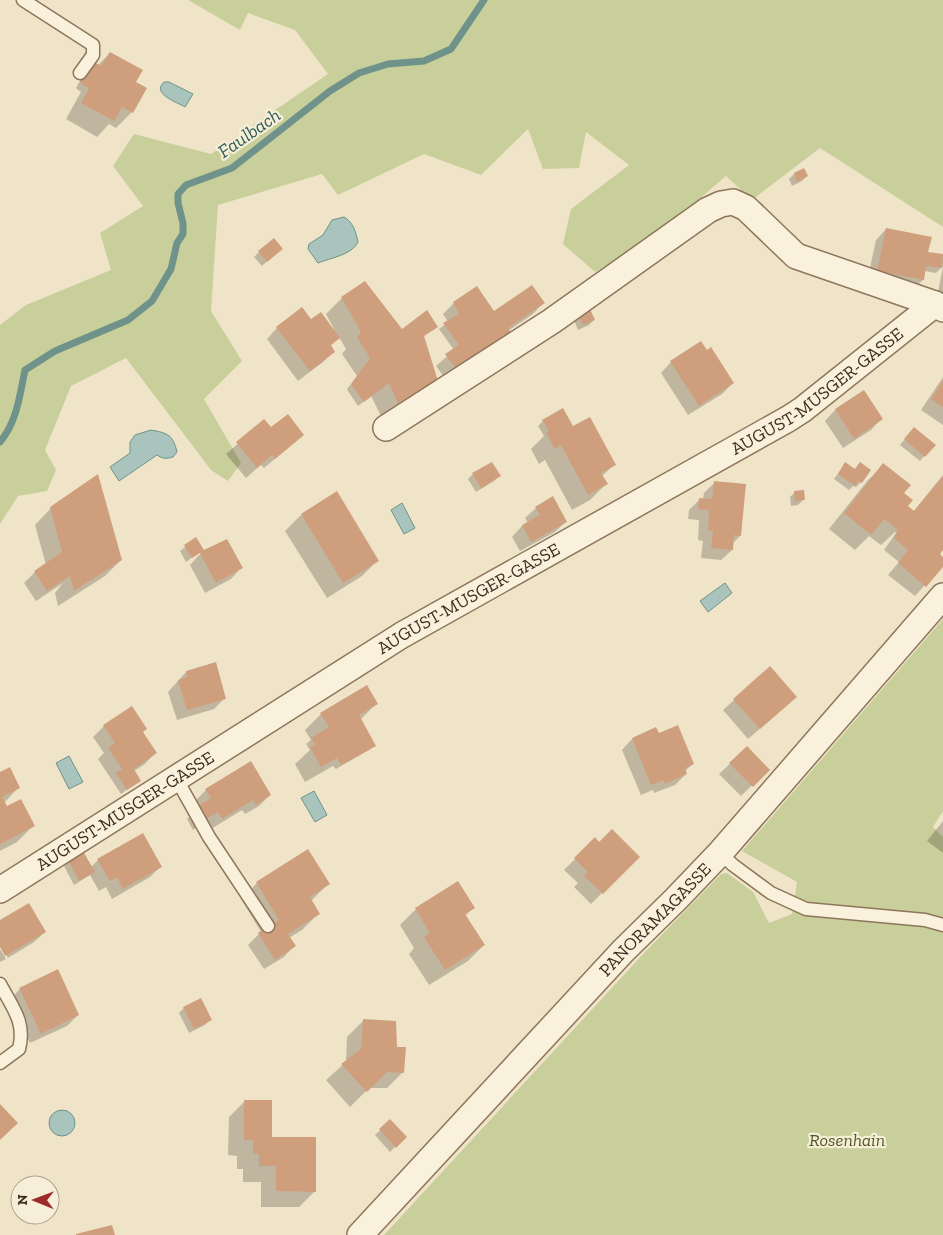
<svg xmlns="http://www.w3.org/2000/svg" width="943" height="1235" font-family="'Zilla Slab',serif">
<rect width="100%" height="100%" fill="#f0e4c8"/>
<!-- green -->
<g fill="#c9cf9b">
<polygon points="188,0 943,0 943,227 820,148 752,200 726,176 656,236 595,272 563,244 571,209 629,165 586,132 579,168 543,169 528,129 481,175 424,154 338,195 322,174 218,205 211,311 242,361 204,399 241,463 228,481 211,470 126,358 71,386 45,450 56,470 47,491 18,496 0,524 0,325 26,305 111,270 100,233 143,206 113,166 134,134 211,154 328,74 295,30 248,13 240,30"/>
<polygon points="943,619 943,811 933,827 943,837 943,1235 384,1235 645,952 721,874 727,873 753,892 769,923 792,914 797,882 742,851"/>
</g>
<!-- water -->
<g fill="#a9c4bc" stroke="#6f938a">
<path d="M 164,82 L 169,82 L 193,94 L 185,107 C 177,102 151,94 164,82 Z"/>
<path d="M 344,217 C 353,222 356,232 358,242 C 352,255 330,258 318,263 L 308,249 L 309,244 L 323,235 L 332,220 Z"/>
<path d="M 151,430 C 168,433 173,435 177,452 L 173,457 C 166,459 163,459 157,455 L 119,481 L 110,467 L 130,453 L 130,442 L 135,435 Z"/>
<polygon points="402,503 415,528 404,534 391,510"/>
<polygon points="725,583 732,593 708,612 700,601"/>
<polygon points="69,756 83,782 69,789 56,763"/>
<polygon points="314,791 327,815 315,822 301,798"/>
<circle cx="62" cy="1123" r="13"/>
</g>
<!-- shadow -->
<g fill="#0003">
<polygon points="110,53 134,83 132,112 116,128 109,124 97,137 66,119 81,92 76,88 87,68 97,66"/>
<polygon points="804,169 807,176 802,181 792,186 789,179 794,174"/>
<polygon points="886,229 928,253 943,255 943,299 937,298 943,266 936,273 924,271 923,280 912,290 867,282 876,240"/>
<polygon points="259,252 276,253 262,266 254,257"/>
<polygon points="342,298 402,331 437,326 423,337 437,381 382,418 371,396 358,406 348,391 347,389 357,376 342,354 346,349 339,337 330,346 334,351 323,362 298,381 267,339 277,328 311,321 333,330 334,329 326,314"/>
<polygon points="454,303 494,313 543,303 533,314 508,331 449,384 436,366 454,350 439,329 448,322 443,314"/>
<polygon points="579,315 594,320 589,325 578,330 574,320"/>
<polygon points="671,362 733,383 722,394 688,415 661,373"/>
<polygon points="943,377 943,425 921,410"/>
<polygon points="863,392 881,419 871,430 843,448 825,421 835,410"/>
<polygon points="264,421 271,429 303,435 264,468 261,465 246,478 226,454"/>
<polygon points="543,421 572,428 614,465 602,476 606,484 590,500 572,510 545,460 539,464 531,449 544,436 538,426"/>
<polygon points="909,434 924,456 920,461 900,445"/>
<polygon points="860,463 861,482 856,487 853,486 849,490 834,479 845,464 854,470"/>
<polygon points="884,465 902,493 906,507 913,512 943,475 943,548 938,554 943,558 943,565 915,596 888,575 899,562 884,550 896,533 895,532 881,545 869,536 855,550 829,529 868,480"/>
<polygon points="473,474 499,476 494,481 476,492 468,479"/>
<polygon points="715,482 740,536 732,544 732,550 721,560 701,558 703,541 698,540 699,520 688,519 689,510 700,499 703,499 704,493"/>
<polygon points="795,492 803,500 798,505 791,506 790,497"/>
<polygon points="51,508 121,560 105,576 58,606 55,593 63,583 36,601 24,583 35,572 46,565 35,525"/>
<polygon points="536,508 566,521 555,532 520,551 512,537 522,526 528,523 525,518"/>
<polygon points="301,515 378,560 362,576 327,598 285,531"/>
<polygon points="196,539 202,550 186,562 180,551"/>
<polygon points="226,540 241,568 231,579 205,593 190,565 199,555"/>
<polygon points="770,668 785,707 748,739 723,710"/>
<polygon points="186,672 225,698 214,709 177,720 168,692"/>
<polygon points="377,703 361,719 374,745 369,750 336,769 333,766 305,782 295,764 310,750 306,744 311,740 305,730 321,714"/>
<polygon points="104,726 142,733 155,753 145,764 134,771 140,780 121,794 98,759 104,753 93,737"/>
<polygon points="655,729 658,735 693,764 685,771 686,774 675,785 654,793 653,790 641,795 622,750 632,739"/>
<polygon points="747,748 768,770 741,796 719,774"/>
<polygon points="0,774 19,787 4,803 6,808 33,826 17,842 0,851"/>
<polygon points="206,790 270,795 259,806 245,814 242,810 211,829 207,821 193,830 187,819 199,807 196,800"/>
<polygon points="943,821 943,853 927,841"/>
<polygon points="595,839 599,844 638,857 591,904 574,887 578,883 564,870"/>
<polygon points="98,860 161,866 150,877 112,899 106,887 99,891 90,875 74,885 64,866 69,861 91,867"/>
<polygon points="257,883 328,884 311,901 318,914 302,930 289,938 294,946 284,957 264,969 248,945 261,932 241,899"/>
<polygon points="474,907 465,916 484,945 468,961 429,985 409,954 414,948 400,925 416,909"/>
<polygon points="0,922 45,932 34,942 8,958 0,944"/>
<polygon points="0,949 6,959 0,962"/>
<polygon points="20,989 78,1015 67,1026 30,1043 9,1000"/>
<polygon points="184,1008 210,1020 205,1025 189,1033 179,1013"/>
<polygon points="363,1021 395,1048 403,1072 387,1088 369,1088 350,1107 326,1080 346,1062 347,1037"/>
<polygon points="245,1101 271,1138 315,1191 299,1207 261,1207 261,1182 243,1182 243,1169 237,1169 237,1156 228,1155 229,1117"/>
<polygon points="390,1121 405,1137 390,1152 375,1135"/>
</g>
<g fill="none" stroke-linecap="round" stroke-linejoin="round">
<!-- stream -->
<path stroke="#6f938a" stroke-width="7" d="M 0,442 C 17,422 20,394 25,370 L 55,351 L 128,320 L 152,301 L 171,269 L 177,243 L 183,234 L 183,223 L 178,203 L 178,194 L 186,185 L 232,168 L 330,91 L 359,73 L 388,64 L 424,61 L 451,49 L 484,0"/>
</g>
<!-- building -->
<g fill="#cf9f7d">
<polygon points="110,52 143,70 136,82 147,88 133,113 122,107 114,121 81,103 89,88 80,83 92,61 101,66"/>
<polygon points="804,168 808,176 797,182 794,173"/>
<polygon points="886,228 932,237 928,252 943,254 942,268 926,266 924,280 877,271"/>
<polygon points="274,238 283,249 267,262 258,251"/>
<polygon points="365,281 402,329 427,310 438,327 424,336 438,381 398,403 389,383 364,402 352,386 352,383 370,358 357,337 361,332 341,297"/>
<polygon points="532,285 545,303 508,328 513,336 460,374 445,354 459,345 443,323 459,314 453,302 477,286 494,311"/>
<polygon points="302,307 311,319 321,312 340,338 331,345 335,352 310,371 276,327"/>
<polygon points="590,309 595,320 583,325 578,314"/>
<polygon points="701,341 707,350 711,347 734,383 699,406 670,361"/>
<polygon points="943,380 943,407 931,399"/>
<polygon points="864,390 883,419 854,439 835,409"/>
<polygon points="563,408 573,426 590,417 616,465 601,473 608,484 588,495 561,445 555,449 546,432 549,431 542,420"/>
<polygon points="288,414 304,435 275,459 272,455 257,468 236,442 264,419 271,427"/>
<polygon points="914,427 936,445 925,457 904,439"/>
<polygon points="492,462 501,476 481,488 472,473"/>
<polygon points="845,462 855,469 860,462 871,470 862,483 858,481 855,486 838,474"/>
<polygon points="883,463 911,485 904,493 913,500 908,506 914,511 943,476 943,550 940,554 943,557 943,567 926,587 898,563 908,550 894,538 898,530 884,519 871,535 844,513"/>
<polygon points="98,474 122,560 74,591 70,576 47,591 34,571 62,552 50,507"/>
<polygon points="714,481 746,484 741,536 734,535 733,550 711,548 713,531 708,530 709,510 698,509 699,498 712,499"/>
<polygon points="804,490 805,500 795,501 794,491"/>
<polygon points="337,491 379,561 343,583 301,514"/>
<polygon points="553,496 567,522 531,542 522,525 540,515 535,507"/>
<polygon points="196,537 204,550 227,539 243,568 216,583 200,553 192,558 184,545"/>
<polygon points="216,662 226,699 187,710 178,680 187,677 186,671"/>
<polygon points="770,666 797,697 760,729 733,699"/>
<polygon points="367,685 378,704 359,715 376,746 341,765 337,758 321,767 310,747 315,745 311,738 329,727 320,713"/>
<polygon points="132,706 147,729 143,732 157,753 134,769 141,781 127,790 116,773 122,769 108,748 115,743 103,725"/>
<polygon points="678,725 694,764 685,768 687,774 665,784 663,780 651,785 632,738 656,727 659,733"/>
<polygon points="747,746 770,770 753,787 729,763"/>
<polygon points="251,761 271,795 256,805 253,800 222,819 218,812 204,820 197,807 211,798 205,789"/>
<polygon points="10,767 20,788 2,797 7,806 21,799 35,826 0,844 0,772"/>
<polygon points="612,829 640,857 603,894 584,876 588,872 574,858 595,837 599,842"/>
<polygon points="143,833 162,867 123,889 117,877 110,881 97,859"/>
<polygon points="308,849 330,884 310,897 320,914 288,934 296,946 275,960 258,933 279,920 256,882"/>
<polygon points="83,851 95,872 79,881 68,860"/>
<polygon points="458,881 475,908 465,914 485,945 445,970 424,937 430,933 415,908"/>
<polygon points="29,903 46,932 5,956 0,947 0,920"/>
<polygon points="58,969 79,1015 41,1034 19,988"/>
<polygon points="201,998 212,1020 194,1029 183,1007"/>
<polygon points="363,1019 396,1021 397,1047 406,1047 404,1073 387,1072 367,1092 341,1064 361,1049"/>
<polygon points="244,1100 272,1100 272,1137 316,1137 316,1192 276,1191 276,1166 259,1166 259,1154 253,1154 253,1140 244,1140"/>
<polygon points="0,1104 18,1123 0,1140"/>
<polygon points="390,1119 407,1137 396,1148 379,1129"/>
<polygon points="112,1225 115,1235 76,1235 76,1234"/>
</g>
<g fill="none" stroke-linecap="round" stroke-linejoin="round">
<!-- lane casing -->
<g stroke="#8d765c" stroke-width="15">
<g id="lane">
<polyline points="23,0 93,45 93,55 80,73"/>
<polyline points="176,778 209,837 268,926"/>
<polyline points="720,853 733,865 771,893 806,909 925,920 943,925"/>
<path d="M 0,984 C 12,1007 26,1022 19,1049 L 0,1063"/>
</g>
</g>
<!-- street casing -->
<g stroke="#8d765c" stroke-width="28">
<g id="street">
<polyline points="386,428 552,321 708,210 721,204 733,202 746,208 796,256 935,304 943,309"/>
<path id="s1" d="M 0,890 L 402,635 L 788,419 L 802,410 L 935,304"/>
<path id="s2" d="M 360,1235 L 623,951 L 676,899 L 720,853 L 943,596"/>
</g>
</g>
<!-- lane -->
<use href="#lane" stroke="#faf1dc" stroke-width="12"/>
<!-- street -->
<use href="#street" stroke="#faf1dc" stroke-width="25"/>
</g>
<g text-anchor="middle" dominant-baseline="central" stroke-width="4.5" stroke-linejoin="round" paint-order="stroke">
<!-- street labels -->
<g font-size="18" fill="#3d2e20" stroke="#f7eed8">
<text stroke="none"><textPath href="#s1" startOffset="958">AUGUST-MUSGER-GASSE</textPath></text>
<text stroke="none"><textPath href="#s1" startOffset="552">AUGUST-MUSGER-GASSE</textPath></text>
<text stroke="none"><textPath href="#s1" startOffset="148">AUGUST-MUSGER-GASSE</textPath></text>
<text stroke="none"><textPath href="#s2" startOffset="432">PANORAMAGASSE</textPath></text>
</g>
<!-- park labels -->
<g font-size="18" font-style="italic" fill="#4d5a26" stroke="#f7eed8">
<text x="847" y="1140">Rosenhain</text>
</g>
<!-- water labels -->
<g font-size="19" font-style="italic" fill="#2f5d5a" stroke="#f7eed8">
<text transform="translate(249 133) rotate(-35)">Faulbach</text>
</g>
</g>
<!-- north arrow -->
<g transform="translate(35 1200) rotate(271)"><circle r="24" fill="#f7eed8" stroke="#ada18e"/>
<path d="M0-4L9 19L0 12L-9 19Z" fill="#9e2a2b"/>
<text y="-8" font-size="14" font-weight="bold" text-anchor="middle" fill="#3d2e20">N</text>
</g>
</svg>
